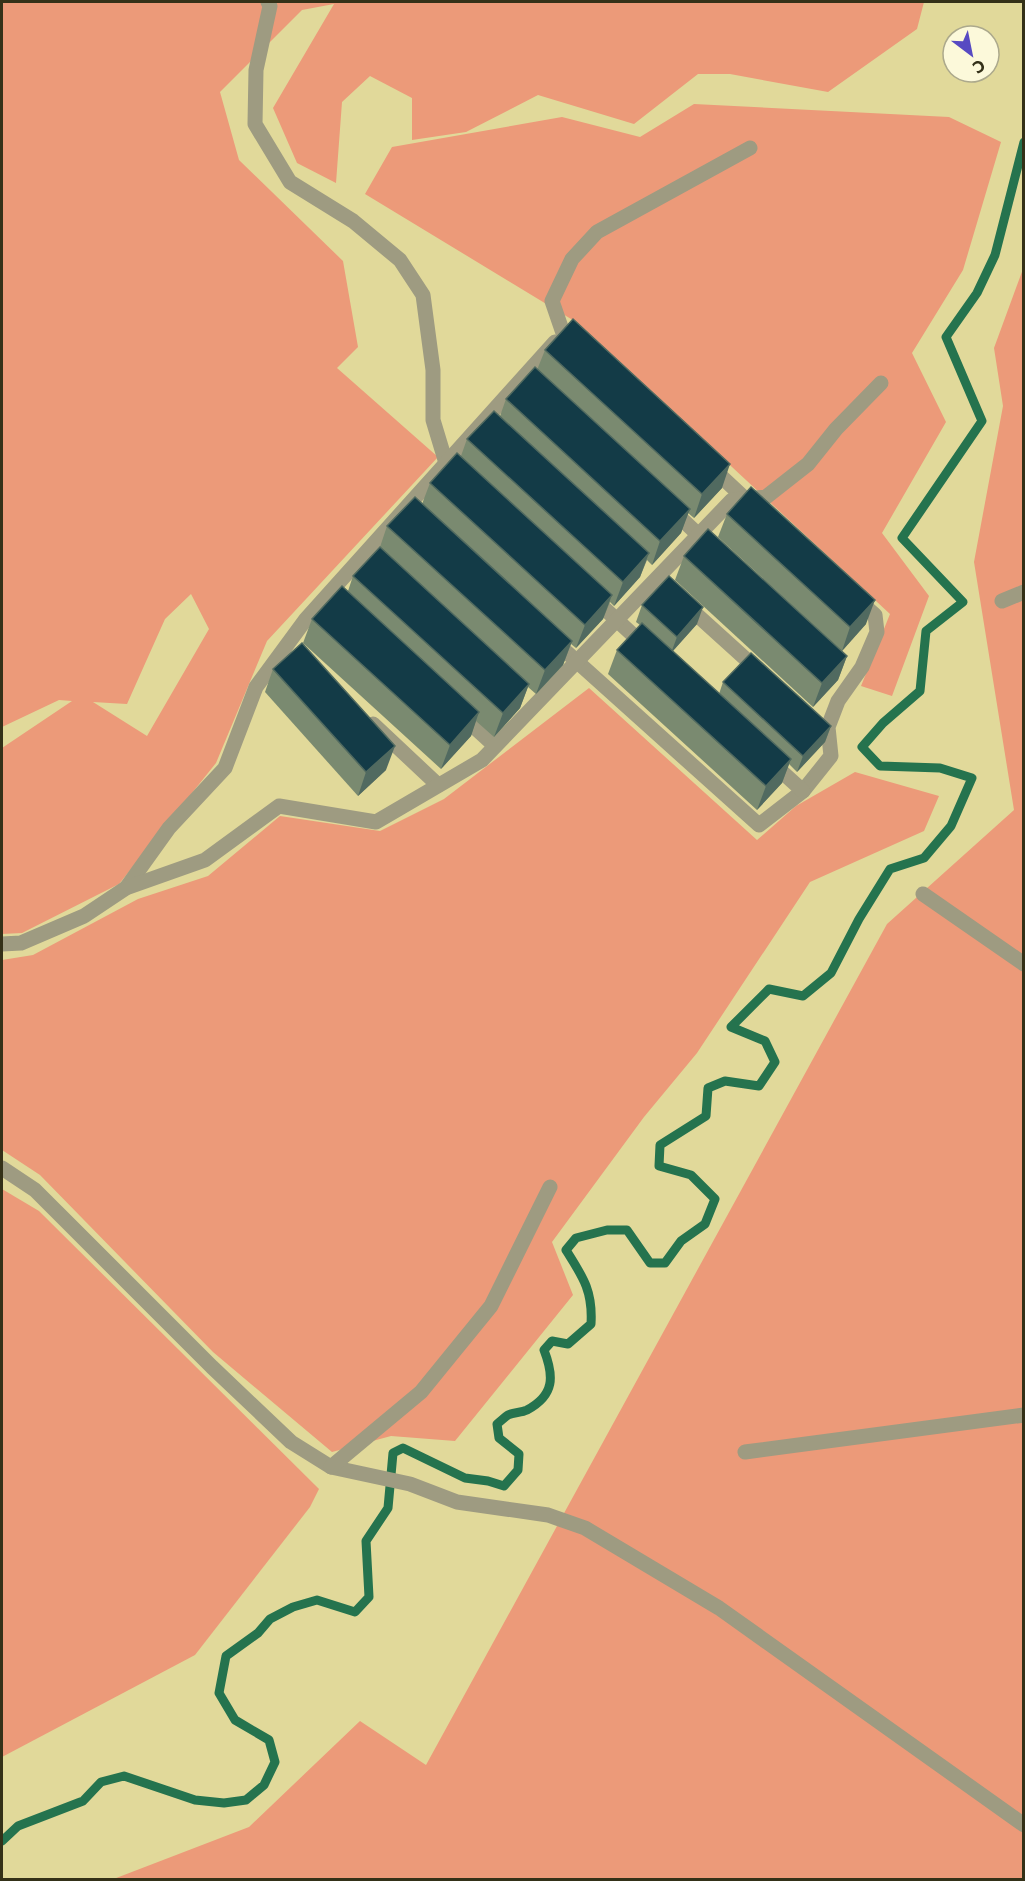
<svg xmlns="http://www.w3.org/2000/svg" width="1025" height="1881" font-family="Commissioner,sans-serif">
<rect width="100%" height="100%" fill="#e1d99a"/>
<!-- green -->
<g fill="#ec9a79" fill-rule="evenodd">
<path d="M 2,2 L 924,2 L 917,29 L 828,92 L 730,74 L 698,74 L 634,124 L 538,95 L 466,132 L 412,140 L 412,98 L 370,76 L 342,102 L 336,183 L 297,163 L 273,108 L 334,4 L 302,10 L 220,92 L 239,160 L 343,261 L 358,347 L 337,368 L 438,457 L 267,641 L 216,763 L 119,884 L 22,933 L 2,934 L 2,748 L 72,701 L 59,700 L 2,727 ZM 191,594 L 209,629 L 147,736 L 93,702 L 127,704 L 165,619 Z"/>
<polygon points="694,104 949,117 1001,142 963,270 912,353 946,422 882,533 929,596 892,696 861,686 890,614 576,322 365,194 392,147 562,117 640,137"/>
<polygon points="1023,269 1023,1879 111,1880 249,1827 360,1721 426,1765 887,924 1014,810 974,562 1003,406 994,348"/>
<polygon points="589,688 757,840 796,806 855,772 939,796 924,831 810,882 697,1053 644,1117 552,1242 573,1295 455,1441 391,1436 332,1452 213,1352 40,1175 2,1150 2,960 33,955 138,899 208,876 280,816 380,831 444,799"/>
<polygon points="2,1189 39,1211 319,1489 310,1507 195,1655 2,1757"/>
</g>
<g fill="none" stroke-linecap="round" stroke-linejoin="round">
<!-- stream -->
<path stroke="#25734e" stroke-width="9" d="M 2,1841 L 18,1826 L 83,1801 L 101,1782 L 124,1776 L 195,1800 L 224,1803 L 246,1800 L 264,1785 L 275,1762 L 269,1740 L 235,1720 L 219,1693 L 226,1656 L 258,1633 L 270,1619 L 293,1607 L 317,1600 L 355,1612 L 369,1597 L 366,1541 L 388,1508 L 393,1453 L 403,1448 L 465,1478 L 488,1481 L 504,1486 L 518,1470 L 519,1454 L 499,1438 L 497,1424 C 501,1421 505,1417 508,1415 C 514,1412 521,1413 527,1410 C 555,1395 554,1376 544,1350 L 552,1341 L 568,1344 L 591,1324 C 593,1291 583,1277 566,1250 L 576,1238 L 607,1230 L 627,1230 L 650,1263 L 665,1263 L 681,1241 L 705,1224 L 715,1199 L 691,1175 L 659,1166 L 660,1145 L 706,1116 L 708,1088 L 725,1081 L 759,1086 L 775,1062 L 765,1041 L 731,1027 L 769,989 L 803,996 L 831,973 L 859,919 L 890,869 L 924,858 L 951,826 L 972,778 L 940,768 L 880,766 L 862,747 L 883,723 L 920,691 L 926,631 L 963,602 L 902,538 L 982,421 L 946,337 L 977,293 L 995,255 L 1024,142"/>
<!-- minor -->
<g stroke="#9e9b81" stroke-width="15">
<polyline points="268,2 270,6 256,70 255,124 290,182 353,221 400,260 423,295 433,370 433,420 446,463 462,477"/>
<polyline points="576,341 563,333 552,301 572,259 597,232 750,148"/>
<polyline points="710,466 756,509"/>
<polyline points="671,509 706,542"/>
<polyline points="592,597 647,648"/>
<polyline points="1002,601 1024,592"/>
<polyline points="686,605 759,671"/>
<polyline points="553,640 759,825 803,791 831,756 828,727 838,701 862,667 877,632 875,615 857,599"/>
<polyline points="459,713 495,746"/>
<polyline points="373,724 438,785"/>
<polyline points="771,762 803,791"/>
<polyline points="126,888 169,828 225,768 256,687 306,619 555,342"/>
<polyline points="923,894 1024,964"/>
<polyline points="2,944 21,943 84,916 126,888 205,860 279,806 376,822 482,760 732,500 766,497 808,464 836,429 881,383"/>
<polyline points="2,1168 35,1190 212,1367 291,1442 331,1467 410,1484 457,1502 548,1515 585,1528 719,1608 1024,1825"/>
<polyline points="745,1452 1024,1415"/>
<polyline points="331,1467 421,1392 491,1306 550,1187"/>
</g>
</g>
<!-- wall -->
<g fill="#7a8a70">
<polygon points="545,350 722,488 694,518 688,513 681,533 652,565 647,560 640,577 614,606 610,602 603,619 576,648 571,644 563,665 536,694 528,687 520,708 494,737 476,721 471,736 441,769 303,643 312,619 348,591 353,576 380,547 387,526 422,504 430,483 461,456 467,439 500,416 506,399 537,370"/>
<polygon points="727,514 866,624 842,651 718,537"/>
<polygon points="684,556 847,656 838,680 813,707 675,580"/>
<polygon points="642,605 697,624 673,651 719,694 723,682 831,726 825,742 797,772 789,764 782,783 757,810 608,674 617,650 640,625 636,622"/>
<polygon points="273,669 386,770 358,796 265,692"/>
</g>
<!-- shaded-wall -->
<g fill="#516a60">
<polygon points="730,464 722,488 694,518 702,494"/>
<polygon points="690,509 681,533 652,565 660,541"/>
<polygon points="649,553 640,577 614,606 623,582"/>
<polygon points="612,595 603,619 576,648 585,625"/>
<polygon points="875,600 866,624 842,651 850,627"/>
<polygon points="703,607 697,624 671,653 677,637"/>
<polygon points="572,641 563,665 536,694 545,670"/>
<polygon points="847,656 838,680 813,707 822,683"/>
<polygon points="529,684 520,708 494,737 503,713"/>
<polygon points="479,712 471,736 441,769 450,745"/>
<polygon points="831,726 825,742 797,772 803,756"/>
<polygon points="395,746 386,770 358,796 366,772"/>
<polygon points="791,759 782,783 757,810 766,786"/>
</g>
<!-- building -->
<g fill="#133b47" stroke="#516a60" stroke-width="1.5">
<polygon points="573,319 730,464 702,494 545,350"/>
<polygon points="535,367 690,509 660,541 506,399"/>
<polygon points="494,411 649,553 623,582 467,439"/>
<polygon points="457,453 612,595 585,625 430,483"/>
<polygon points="751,487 875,600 850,627 727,514"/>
<polygon points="415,497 572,641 545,670 387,526"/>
<polygon points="708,529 847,656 822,683 684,556"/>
<polygon points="380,547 529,684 503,713 353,576"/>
<polygon points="669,576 703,607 677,637 642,605"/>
<polygon points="342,586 479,712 450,745 312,619"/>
<polygon points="642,623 791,759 766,786 617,650"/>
<polygon points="302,643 395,746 366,772 273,669"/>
<polygon points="751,653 831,726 803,756 723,682"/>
</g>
<!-- border -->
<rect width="1025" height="1881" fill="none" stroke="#343118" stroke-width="6"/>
<!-- north arrow -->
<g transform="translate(971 54) rotate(148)"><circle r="28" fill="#fcf9da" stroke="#aca98c" stroke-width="1.5"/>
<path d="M0-4.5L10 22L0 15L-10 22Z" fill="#574ac2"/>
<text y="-9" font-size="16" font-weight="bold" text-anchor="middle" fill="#343118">С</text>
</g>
</svg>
